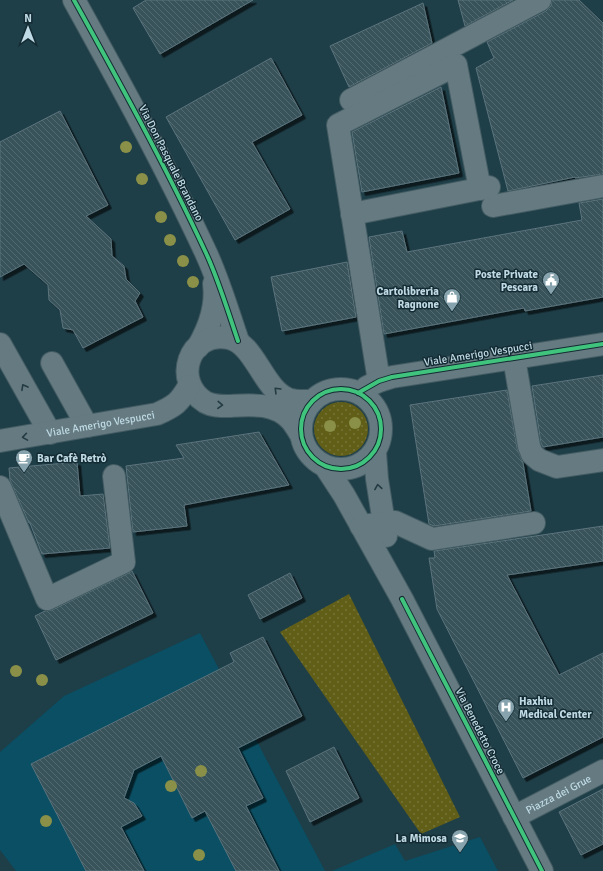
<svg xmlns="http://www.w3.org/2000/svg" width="603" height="871" font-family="Signika,sans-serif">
<defs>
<pattern id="garden-dots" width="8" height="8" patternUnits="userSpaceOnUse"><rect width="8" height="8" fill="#615e17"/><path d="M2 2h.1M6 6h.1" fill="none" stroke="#767439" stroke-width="1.8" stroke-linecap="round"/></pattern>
<pattern id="building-back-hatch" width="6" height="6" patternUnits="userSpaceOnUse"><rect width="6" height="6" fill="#38525a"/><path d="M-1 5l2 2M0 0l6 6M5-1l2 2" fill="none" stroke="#536a72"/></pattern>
<filter id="shadow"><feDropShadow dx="3.5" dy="3.5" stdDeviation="0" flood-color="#0009"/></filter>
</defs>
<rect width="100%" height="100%" fill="#1e3e48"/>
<!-- built -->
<g fill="#0a4f63">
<polygon points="200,633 325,871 16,871 0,850 0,752 64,696"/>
<polygon points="480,837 498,871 332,871 395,844 405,861"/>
</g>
<!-- garden -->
<g fill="url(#garden-dots)">
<circle cx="341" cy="429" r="27"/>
<polygon points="349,594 460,817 421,834 280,632"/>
</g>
<!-- building -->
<g fill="url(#building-back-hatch)" stroke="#5c747d" filter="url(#shadow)">
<polygon points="146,0 253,0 160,54 133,8"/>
<polygon points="458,0 513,0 465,26"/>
<polygon points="552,0 579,0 603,23 603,174 575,178 575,177 508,191 476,68 494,58 487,42 546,11 551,6"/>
<polygon points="423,3 432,43 349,87 330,46"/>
<polygon points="271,58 302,115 252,142 290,209 235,240 166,117"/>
<polygon points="441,87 459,173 362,192 352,132"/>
<polygon points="60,111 108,205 86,216 111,239 112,256 124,266 126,279 140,293 135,301 143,317 83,348 73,330 63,328 60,310 49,300 48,285 24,264 0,277 0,142"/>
<polygon points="603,199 603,297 525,311 524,308 384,334 369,237 402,231 407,252 582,220 579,203"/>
<polygon points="347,262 356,317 282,331 271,277"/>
<polygon points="603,375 603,437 543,447 541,443 532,386"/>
<polygon points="507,390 517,448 523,463 531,511 434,526 429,524 410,405"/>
<polygon points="259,432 289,485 184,505 187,526 133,532 126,466 184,458 176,445"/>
<polygon points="77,462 80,496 103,494 110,548 42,554 30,523 29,523 10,480 9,468"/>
<polygon points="603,526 603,561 507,575 559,675 603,653 603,737 523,778 437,609 429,558 435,558 434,551"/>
<polygon points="132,571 153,613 56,660 35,616 45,611 52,610 129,573"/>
<polygon points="290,573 302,598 260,619 248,595"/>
<polygon points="263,637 302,716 238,748 263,798 246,806 279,871 236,871 205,811 192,818 161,756 134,770 124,798 134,803 142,816 121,827 144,871 86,871 31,764 234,662 230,653"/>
<polygon points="334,747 359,798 310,822 286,771"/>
<polygon points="603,789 603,844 581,855 559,812"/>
</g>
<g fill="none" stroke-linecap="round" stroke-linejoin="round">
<!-- minor casing -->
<g stroke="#435b62" stroke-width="24">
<g id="minor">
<path d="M 74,0 C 120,83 166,167 206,253 C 219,281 228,312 238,341"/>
<polyline points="351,100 540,0"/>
<polyline points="493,206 603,186"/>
<polyline points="352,214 489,187"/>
<polyline points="0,344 50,433"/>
<path d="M 198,347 C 209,328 217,306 214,284"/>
<polyline points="514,358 529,446 532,454 539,460 557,467 603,460"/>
<polyline points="52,363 87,426"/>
<polyline points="379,381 338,125 456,65 480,189"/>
<polyline points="367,387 379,381 392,377 603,344"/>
<circle cx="341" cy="429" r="40"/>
<path d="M 301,435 C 298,430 295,425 291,420 C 274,402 250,405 228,406 C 220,406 212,406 205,402 C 172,381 189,331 228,338 C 255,343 262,388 288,399 C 296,402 304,401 312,401"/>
<path id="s1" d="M 0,441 L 157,414 C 175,406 179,403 189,386"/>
<polyline points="375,452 377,479 386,536"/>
<polyline points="325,466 344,495 402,599 542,871"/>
<polyline points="0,487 47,599 124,562 114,476"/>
<polyline points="361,526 395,522 432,539 534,523"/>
<path id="s2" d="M 514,817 L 603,771"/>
</g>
</g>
<!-- minor -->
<use href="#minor" stroke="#657a81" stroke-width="22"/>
<!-- cycleway casing -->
<g stroke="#142b33" stroke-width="6">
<g id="cycleway">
<path d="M 74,0 C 120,83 166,167 206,253 C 219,281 228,312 238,341"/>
<circle cx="341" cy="429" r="40"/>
<polyline points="358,393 379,381 392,377 603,344"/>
<polyline points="402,599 542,871"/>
</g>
</g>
<!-- cycleway -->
<use href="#cycleway" stroke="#40c37c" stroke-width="4"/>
</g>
<!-- trees -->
<g fill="#8a9047">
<circle cx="126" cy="147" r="6"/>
<circle cx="142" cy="179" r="6"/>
<circle cx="161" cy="217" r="6"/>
<circle cx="170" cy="240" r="6"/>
<circle cx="183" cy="261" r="6"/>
<circle cx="193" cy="282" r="6"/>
<circle cx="355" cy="423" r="6"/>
<circle cx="330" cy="426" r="6"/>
<circle cx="16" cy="671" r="6"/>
<circle cx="42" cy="680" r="6"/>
<circle cx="201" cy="771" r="6"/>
<circle cx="171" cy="786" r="6"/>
<circle cx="46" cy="821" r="6"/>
<circle cx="199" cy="855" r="6"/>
</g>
<!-- one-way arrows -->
<defs><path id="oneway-chevron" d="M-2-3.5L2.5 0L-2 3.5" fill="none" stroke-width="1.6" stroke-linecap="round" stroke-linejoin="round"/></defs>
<g stroke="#243b43">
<use href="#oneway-chevron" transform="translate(24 387) rotate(-119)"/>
<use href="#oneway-chevron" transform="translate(277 390) rotate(-135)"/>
<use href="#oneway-chevron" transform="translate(220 405) rotate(3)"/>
<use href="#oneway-chevron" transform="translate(25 437) rotate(171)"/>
<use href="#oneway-chevron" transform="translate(378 487) rotate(-99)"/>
</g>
<!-- icons -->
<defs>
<g id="civic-pin" transform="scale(0.9)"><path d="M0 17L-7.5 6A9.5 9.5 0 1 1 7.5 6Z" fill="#87a3ad" stroke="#142b33"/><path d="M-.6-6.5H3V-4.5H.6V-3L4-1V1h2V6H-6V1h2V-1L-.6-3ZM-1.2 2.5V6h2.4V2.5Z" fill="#fff"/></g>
<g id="shop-pin" transform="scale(0.9)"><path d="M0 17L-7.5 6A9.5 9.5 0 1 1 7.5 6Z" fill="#87a3ad" stroke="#142b33"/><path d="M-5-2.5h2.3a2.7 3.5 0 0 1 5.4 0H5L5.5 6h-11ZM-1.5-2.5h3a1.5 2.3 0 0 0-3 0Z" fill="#fff"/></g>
<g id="cafe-pin" transform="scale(0.9)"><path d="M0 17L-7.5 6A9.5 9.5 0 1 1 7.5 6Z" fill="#87a3ad" stroke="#142b33"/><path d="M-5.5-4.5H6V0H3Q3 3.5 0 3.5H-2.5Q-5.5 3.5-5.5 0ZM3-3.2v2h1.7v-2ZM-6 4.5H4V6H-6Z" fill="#fff"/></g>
<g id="hospital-pin" transform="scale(0.9)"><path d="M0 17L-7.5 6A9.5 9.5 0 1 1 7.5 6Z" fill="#87a3ad" stroke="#142b33"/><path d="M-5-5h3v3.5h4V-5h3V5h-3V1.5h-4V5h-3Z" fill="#fff"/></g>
<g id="school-pin" transform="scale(0.9)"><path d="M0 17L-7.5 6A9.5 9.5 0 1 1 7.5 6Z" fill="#87a3ad" stroke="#142b33"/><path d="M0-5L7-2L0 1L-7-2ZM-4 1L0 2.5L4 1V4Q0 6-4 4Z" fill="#fff"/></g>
</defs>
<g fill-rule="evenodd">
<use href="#civic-pin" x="551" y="280"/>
<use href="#shop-pin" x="452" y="297"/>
<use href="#cafe-pin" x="24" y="458"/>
<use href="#hospital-pin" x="506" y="707"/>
<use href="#school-pin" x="460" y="838"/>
</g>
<g text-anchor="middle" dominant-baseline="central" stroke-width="3" stroke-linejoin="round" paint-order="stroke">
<!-- street labels -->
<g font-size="11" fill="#bfdae4" stroke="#142b33">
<text transform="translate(171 163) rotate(63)">Via Don Pasquale Brandano</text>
<text transform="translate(478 354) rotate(-9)">Viale Amerigo Vespucci</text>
<text stroke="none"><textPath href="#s1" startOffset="102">Viale Amerigo Vespucci</textPath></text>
<text transform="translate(480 731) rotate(63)">Via Benedetto Croce</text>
<text stroke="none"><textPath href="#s2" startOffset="50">Piazza dei Grue</textPath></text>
</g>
<!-- poi labels -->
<g font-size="11" font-weight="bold" fill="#bfdae4" stroke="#142b33" text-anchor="end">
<text x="538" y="274">Poste Private<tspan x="538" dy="13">Pescara</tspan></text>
<text x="439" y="291">Cartolibreria<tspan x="439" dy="13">Ragnone</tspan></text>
<text x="37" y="458" text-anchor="start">Bar Cafè Retrò</text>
<text x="519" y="701" text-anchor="start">Haxhiu<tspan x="519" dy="13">Medical Center</tspan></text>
<text x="447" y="838">La Mimosa</text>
</g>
</g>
<!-- north arrow -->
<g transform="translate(28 28)" stroke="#142b33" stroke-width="3" paint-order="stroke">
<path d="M0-3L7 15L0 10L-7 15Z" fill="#bfdae4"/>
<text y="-6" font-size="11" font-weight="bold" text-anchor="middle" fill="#bfdae4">N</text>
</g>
</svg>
